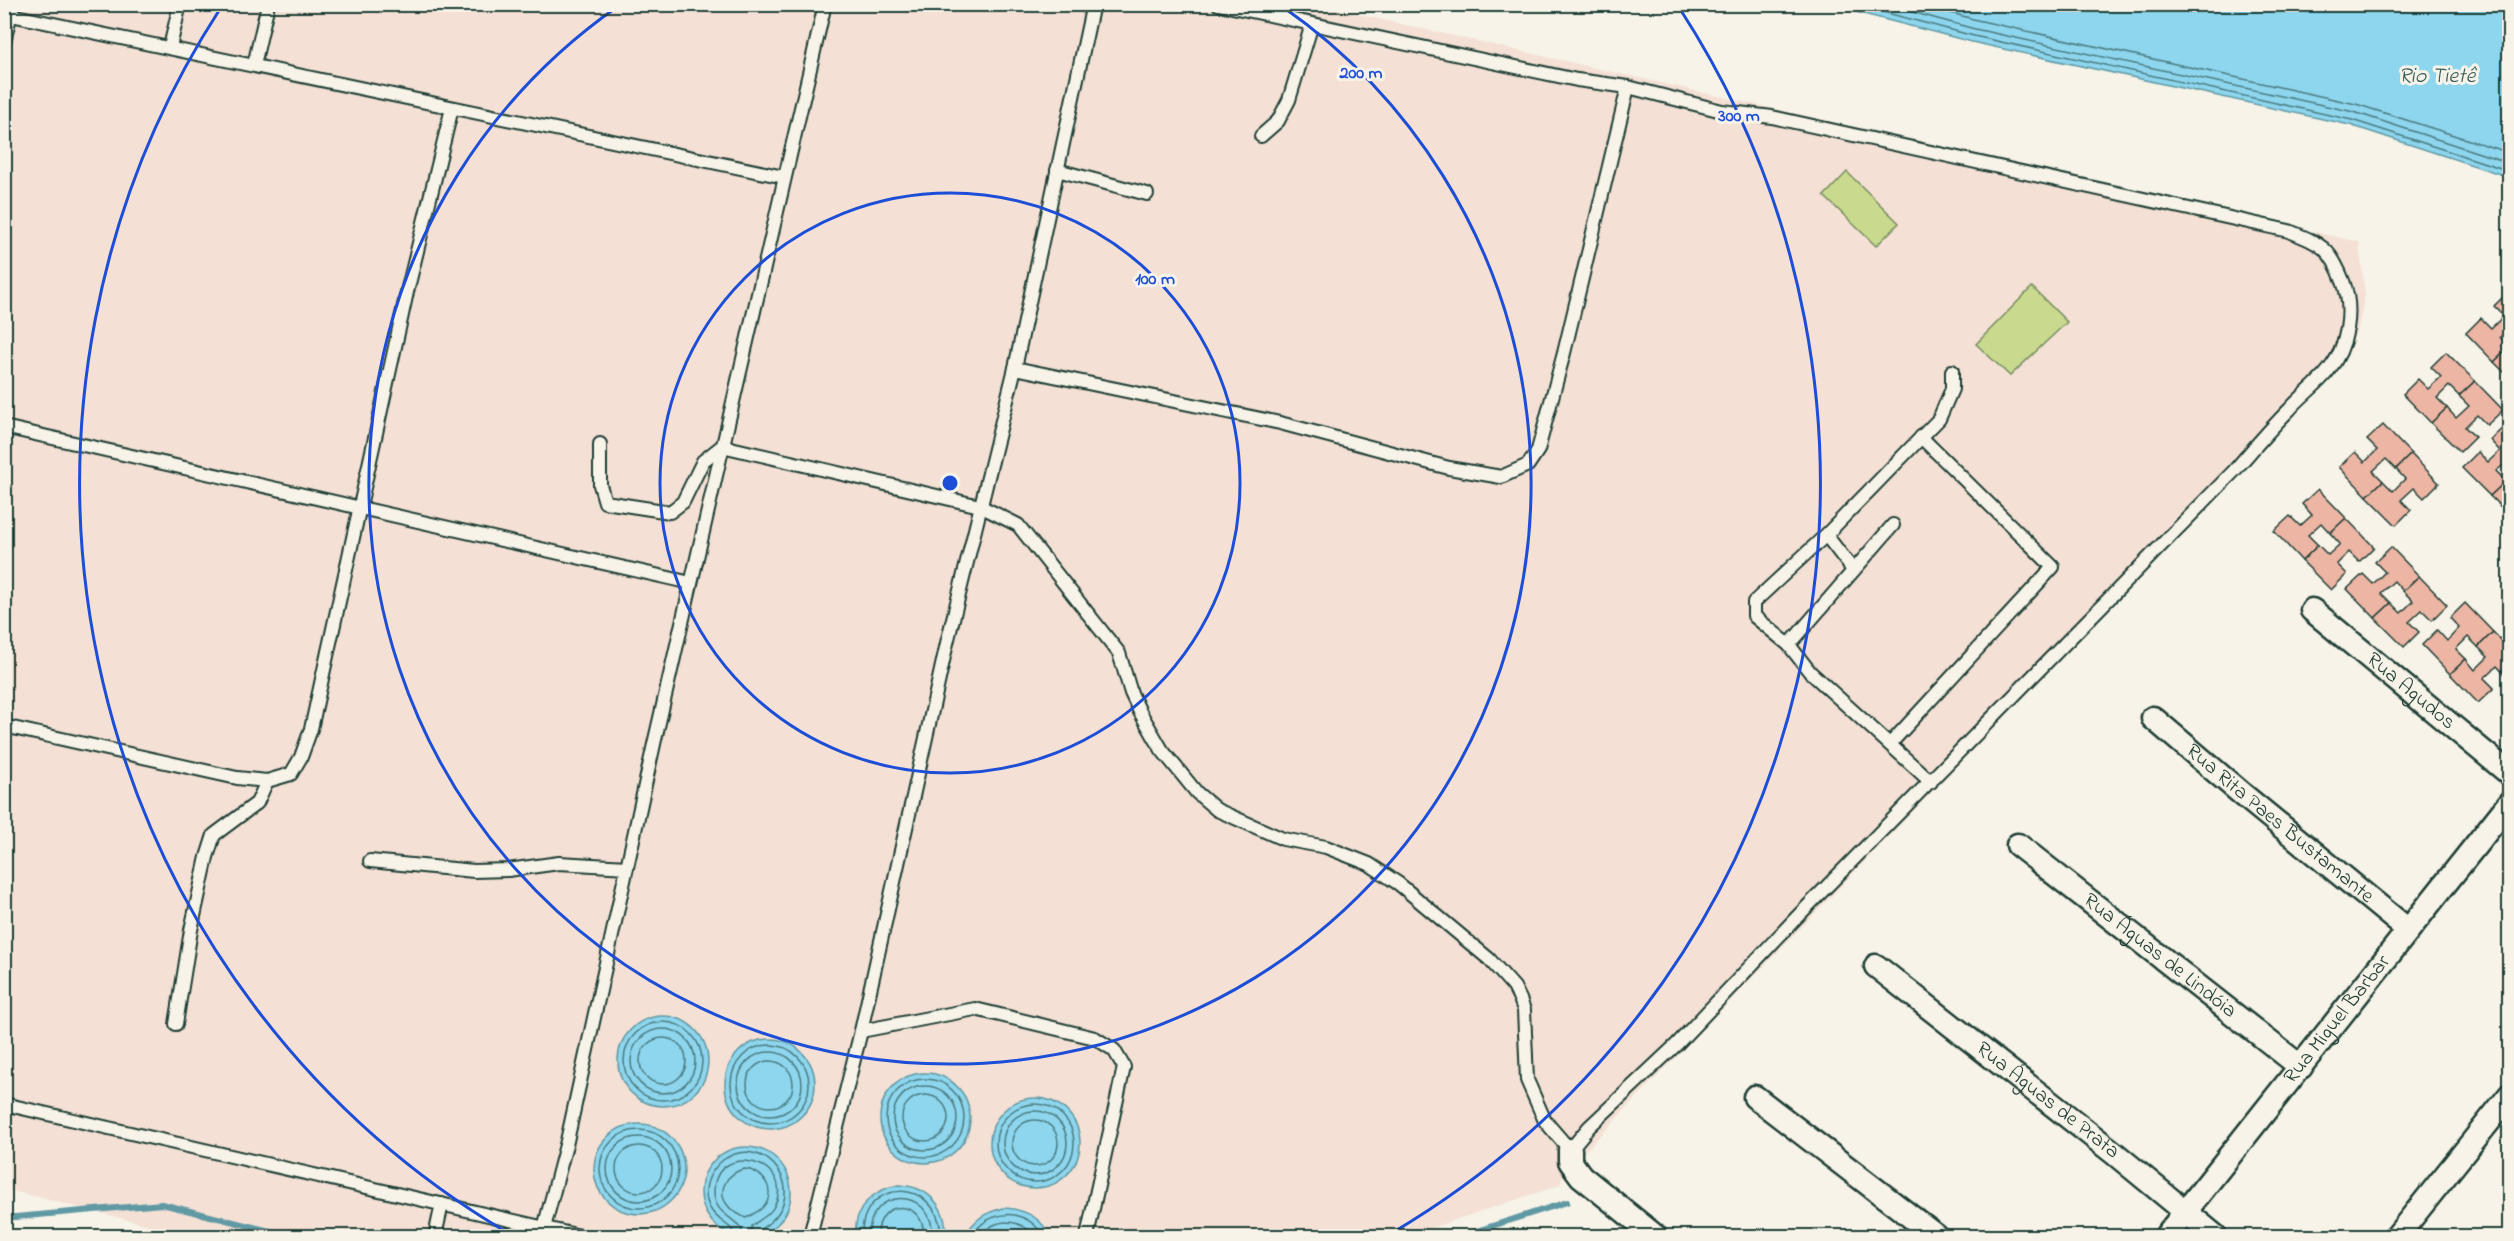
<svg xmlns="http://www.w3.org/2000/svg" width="2514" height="1241" font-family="'Indie Flower',sans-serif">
<rect width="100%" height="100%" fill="#f7f3e8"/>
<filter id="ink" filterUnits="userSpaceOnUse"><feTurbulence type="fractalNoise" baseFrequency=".0167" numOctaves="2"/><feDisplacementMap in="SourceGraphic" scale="12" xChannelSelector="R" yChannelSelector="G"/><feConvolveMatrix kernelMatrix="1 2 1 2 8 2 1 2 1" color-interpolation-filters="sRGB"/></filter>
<g filter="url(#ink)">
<!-- built -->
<polygon fill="#f4e0d4" points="5,5 1318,5 2359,242 2365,295 2358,329 2336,373 1563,1174 1560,1185 1407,1236 193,1236 5,1189"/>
<!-- grass -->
<g fill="#c9da8e" stroke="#748c61" stroke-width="1.5">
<polygon points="1847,172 1899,223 1876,246 1824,196"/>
<polygon points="2032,287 2067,322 2010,376 1976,344"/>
</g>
<!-- water -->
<g fill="#8dd6ee" stroke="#6199a4" stroke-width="1.5">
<polygon points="1829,5 2509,5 2509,177 2350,125 1972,42"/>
<circle cx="663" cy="1061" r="45"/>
<circle cx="770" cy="1084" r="45"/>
<circle cx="925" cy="1118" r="45"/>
<circle cx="1035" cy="1143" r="45"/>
<circle cx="639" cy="1169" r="45"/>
<circle cx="746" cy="1192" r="45"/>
<path d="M 898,1185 C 928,1186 947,1206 946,1236 L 856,1236 C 853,1209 872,1190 898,1185 Z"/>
<path d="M 1004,1208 C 1025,1209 1041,1217 1050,1236 L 965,1236 C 974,1219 986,1212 1004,1208 Z"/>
</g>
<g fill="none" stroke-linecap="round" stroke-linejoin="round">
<!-- shore -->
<g stroke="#4b7a7e" stroke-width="1.5">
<polyline points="1853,4 1974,36 2352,120 2510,171"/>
<polyline points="1882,4 1975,29 2354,112 2510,163"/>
<polyline points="1918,4 1977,20 2356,104 2510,153"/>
<circle cx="663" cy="1061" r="39"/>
<circle cx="663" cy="1061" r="32"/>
<circle cx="663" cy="1061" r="23"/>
<circle cx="770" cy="1084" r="39"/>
<circle cx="770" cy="1084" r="32"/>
<circle cx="770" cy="1084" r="23"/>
<circle cx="925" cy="1118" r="39"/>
<circle cx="925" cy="1118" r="32"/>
<circle cx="925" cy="1118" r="23"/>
<circle cx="1035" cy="1143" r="39"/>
<circle cx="1035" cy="1143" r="32"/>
<circle cx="1035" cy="1143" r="23"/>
<circle cx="639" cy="1169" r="39"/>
<circle cx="639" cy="1169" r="32"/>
<circle cx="639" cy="1169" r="23"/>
<path d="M 745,1169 C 764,1171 778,1192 762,1208 C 758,1212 751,1215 746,1218 C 740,1215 733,1212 729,1207 C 715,1192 727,1172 745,1169 Z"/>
<path d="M 735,1236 C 734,1223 706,1220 706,1192 C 706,1180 713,1168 723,1160 C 766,1130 817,1196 759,1230 L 757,1236"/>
<path d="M 743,1236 C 742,1217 714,1218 714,1192 C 714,1138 801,1162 773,1208 C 768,1217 759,1219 752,1226 L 749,1236"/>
<path d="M 862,1236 C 860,1178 939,1175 941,1236"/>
<path d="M 869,1236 C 868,1187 932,1185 933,1236"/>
<path d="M 878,1236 C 877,1198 924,1198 924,1236"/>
<path d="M 972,1236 C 988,1208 1027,1207 1043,1236"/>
<path d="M 981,1236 C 995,1217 1020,1218 1035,1236"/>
</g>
<!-- stream -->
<g stroke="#6199a4" stroke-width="6">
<polyline points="4,1218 162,1204 290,1236"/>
<polyline points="1461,1236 1567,1202"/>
</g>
</g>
<!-- building -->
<g fill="#edb5a4" stroke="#1f3d34" stroke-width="1.5">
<polygon points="2509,291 2510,328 2500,337 2510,347 2494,362 2466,333 2481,318 2491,328 2504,316 2494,306"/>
<polygon points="2510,347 2510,378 2494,362"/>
<polygon points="2446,352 2475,381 2459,396 2449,386 2437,398 2447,408 2431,423 2403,394 2418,379 2428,389 2441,377 2431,367"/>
<polygon points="2475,381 2503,410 2487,425 2477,415 2465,427 2475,437 2460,452 2431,423 2447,408 2456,418 2469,406 2459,396"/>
<polygon points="2383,425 2411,454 2396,469 2386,459 2373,471 2383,481 2367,496 2339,467 2355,452 2365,462 2377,450 2367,440"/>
<polygon points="2506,425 2510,429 2510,460 2496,471 2506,481 2490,496 2462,468 2478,452 2488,462 2500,451 2490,440"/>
<polygon points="2411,454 2439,483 2424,498 2414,488 2401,500 2411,510 2396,525 2367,496 2383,481 2393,491 2405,479 2396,469"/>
<polygon points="2506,481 2510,485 2510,516 2490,496"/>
<polygon points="2318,489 2346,518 2330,533 2321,523 2308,535 2318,545 2302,561 2274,531 2290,516 2300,526 2312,515 2302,504"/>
<polygon points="2346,518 2374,547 2359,562 2349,552 2337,564 2347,574 2331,590 2302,561 2318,545 2328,555 2340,544 2330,533"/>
<polygon points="2391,547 2419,576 2403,591 2394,581 2381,593 2391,603 2375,618 2347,589 2363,574 2373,584 2385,572 2375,562"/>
<polygon points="2419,576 2447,605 2432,620 2422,610 2409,622 2419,632 2404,647 2375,618 2391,603 2401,613 2413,601 2403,591"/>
<polygon points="2465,603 2493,632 2478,647 2468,637 2456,649 2466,659 2450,674 2422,645 2437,630 2447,641 2459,628 2450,618"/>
<polygon points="2493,632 2510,649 2510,673 2506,676 2497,666 2484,678 2494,688 2478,703 2450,674 2466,659 2475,670 2488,657 2478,647"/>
</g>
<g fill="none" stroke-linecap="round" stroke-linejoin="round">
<!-- lane casing -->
<g stroke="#1f3d34" stroke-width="16">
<g id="lane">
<polyline points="11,15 784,177"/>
<polyline points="4,42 13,4"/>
<polyline points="170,47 180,4"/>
<polyline points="254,65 268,4"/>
<polyline points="1261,136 1278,121 1289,100 1312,24"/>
<polyline points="1057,170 1147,194"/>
<polyline points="1015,368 1280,423 1449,468 1501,477 1528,465 1538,450 1564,353 1628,87"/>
<polyline points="4,427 691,583"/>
<path d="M 600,444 L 600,485 L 605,502 L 670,512 L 683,502 L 703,461 L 722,446 L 980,506 L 1018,525 L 1119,653 L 1131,693 L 1140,712 L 1162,750 L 1197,793 L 1217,810 L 1283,839 L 1326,847 L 1369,864 L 1399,884 L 1489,959 L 1514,987 L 1520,999 L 1524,1010 L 1527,1080 L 1545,1121 L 1570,1150 L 1589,1127 L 1677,1044 L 1796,918 L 2234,471 C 2252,450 2270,429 2289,410 C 2301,396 2317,385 2328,371 C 2348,347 2354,310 2343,281 C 2330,247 2321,244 2289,231 L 1772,117 L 1722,111 L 1628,87 L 1577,80 L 1218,4"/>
<polyline points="1893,525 1789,645 1810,672 1931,782"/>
<polyline points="1826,535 1853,570"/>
<polyline points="1789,645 1754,616 1754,602 1826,535 1939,419 1952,389 1952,371"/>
<polyline points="4,726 237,778 267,781 291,774 301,757 311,729 407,292 452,108"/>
<polyline points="1890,744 2053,567 1921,437"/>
<polyline points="370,861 474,871 508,870 559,863 627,867"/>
<polyline points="176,1024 191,930 207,857 214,835 257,803 267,781"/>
<polyline points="861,1031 975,1009 1095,1038 1114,1050 1124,1067 1087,1236"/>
<polyline points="4,1104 580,1236"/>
<polyline points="544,1228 567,1141 654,744 825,4"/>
<polyline points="435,1236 442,1204"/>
<polyline points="810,1236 861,1031 947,643 1015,368 1093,4"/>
</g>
</g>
<!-- street casing -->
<g stroke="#1f3d34" stroke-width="27">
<g id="street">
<path id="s1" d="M 2312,610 L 2510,774"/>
<path id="s2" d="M 2153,718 L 2242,794 L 2408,930"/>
<path id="s3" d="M 2018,845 L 2301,1067"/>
<path id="s4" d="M 1876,966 L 2114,1153 L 2215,1236"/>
<polyline points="1755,1097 1936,1236"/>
<polyline points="1570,1150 1570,1161 1581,1176 1655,1236"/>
<path id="s5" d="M 2166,1236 L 2510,802"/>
<polyline points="2397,1236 2510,1095"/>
</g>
</g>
<!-- lane -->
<use href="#lane" stroke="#f7f3e8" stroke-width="12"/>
<!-- street -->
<use href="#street" stroke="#f7f3e8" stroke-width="22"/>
</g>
</g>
<!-- distance rings -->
<g fill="none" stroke="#1d4ed8" stroke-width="3">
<circle cx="950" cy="483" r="290"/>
<path d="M1283 7A581 581 0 1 1 617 7"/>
<path d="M508 1233A871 871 0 0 1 220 9M1680 9A871 871 0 0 1 1392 1233"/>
</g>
<g text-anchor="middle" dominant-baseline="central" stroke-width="6" stroke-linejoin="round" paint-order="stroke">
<!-- street labels -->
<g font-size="21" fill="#1f3d34" stroke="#f7f3e8">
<text stroke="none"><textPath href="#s1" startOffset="128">Rua Agudos</textPath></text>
<text stroke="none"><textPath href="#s2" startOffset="165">Rua Rita Paes Bustamante</textPath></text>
<text stroke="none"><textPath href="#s3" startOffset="180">Rua Águas de Lindóia</textPath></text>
<text stroke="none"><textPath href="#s5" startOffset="276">Rua Miguel Barbar</textPath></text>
<text stroke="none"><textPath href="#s4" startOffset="218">Rua Águas de Prata</textPath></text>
</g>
<!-- water labels -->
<g font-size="22" font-style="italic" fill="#355c59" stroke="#f7f3e8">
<text x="2437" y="77">Rio Tietê</text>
</g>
</g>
<circle cx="950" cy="483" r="9" fill="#1d4ed8" stroke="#f7f3e8" stroke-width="3"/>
<g font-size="18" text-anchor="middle" font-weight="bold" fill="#1d4ed8" stroke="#f7f3e8" stroke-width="6" stroke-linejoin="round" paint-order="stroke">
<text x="1361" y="78">200 m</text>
<text x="1739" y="121">300 m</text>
<text x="1155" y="284">100 m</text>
</g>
<!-- margin -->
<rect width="2514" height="1241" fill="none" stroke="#f7f3e8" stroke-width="24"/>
<rect x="12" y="12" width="2490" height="1217" fill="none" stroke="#1f3d34" stroke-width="2" filter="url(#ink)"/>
</svg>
